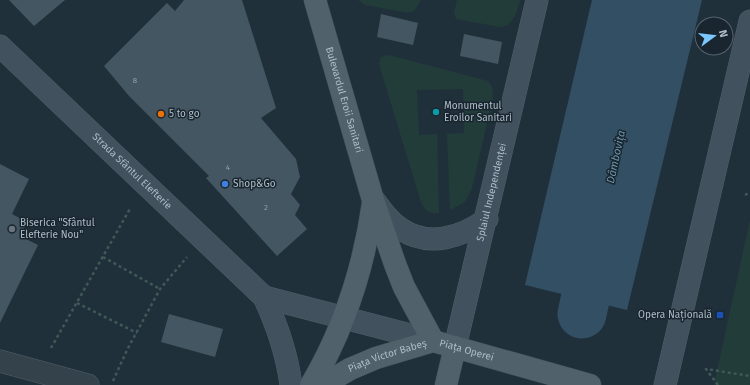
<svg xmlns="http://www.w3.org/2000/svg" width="750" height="385" font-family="'Fira Sans',sans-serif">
<rect width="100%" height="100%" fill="#20303b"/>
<!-- green -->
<g fill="#223c3a">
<polygon points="358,0 421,0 414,11 408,13 365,5"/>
<path d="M 457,0 L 520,0 C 517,11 514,26 500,27 L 456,19 L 454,13 Z"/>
<path d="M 389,55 L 488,81 L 492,87 L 493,97 L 472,188 L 465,202 L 450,210 L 447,134 L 464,133 L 463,89 L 417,90 L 419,135 L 437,134 L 439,213 C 429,214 425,211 421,202 L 379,64 L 381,57 Z"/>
<polygon points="750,220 750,385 714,385"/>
</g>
<!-- water -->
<polygon fill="#324f64" points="592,0 702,0 627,310 525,285"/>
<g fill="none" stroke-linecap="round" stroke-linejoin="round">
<!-- river -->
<polyline stroke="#324f64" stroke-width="49" points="582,314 599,234"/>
</g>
<!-- building -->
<g fill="#435662">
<polygon points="9,0 65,0 34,26"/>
<polygon points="184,0 242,0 276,108 261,118 296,159 300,177 291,194 300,205 295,215 307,229 277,256 206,178 209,176 129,96 104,66 167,3 175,11"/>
<polygon points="381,14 418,23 413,45 377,37"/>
<polygon points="464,34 502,42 498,64 460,56"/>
<polygon points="0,164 29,179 12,214 27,222 20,236 38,245 0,323"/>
<polygon points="169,314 223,329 215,357 161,342"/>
</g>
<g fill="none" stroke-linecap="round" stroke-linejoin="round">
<!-- street casing -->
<g stroke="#515f68" stroke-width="23">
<polyline id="street" points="0,361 88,385"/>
</g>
<!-- secondary casing -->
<g stroke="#515f68" stroke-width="23">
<g id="secondary">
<path id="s1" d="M 0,46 L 264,297 C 277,325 287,354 291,385"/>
<path d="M 374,200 C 382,211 390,222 401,229 C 429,248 462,237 487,219"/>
<polyline points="264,297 433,341"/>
<path id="s2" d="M 455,347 L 537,0"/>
<polyline points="665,385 750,21"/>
</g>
</g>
<!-- primary casing -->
<g stroke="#404d57" stroke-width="23">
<g id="primary">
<path id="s3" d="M 315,0 L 373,200 L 395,264 L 404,287 L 433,341"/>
<path d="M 311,385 C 344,329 364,267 373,203"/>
<path id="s4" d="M 323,385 L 350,369 L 376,358 L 433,341 L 590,385"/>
<polyline points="446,385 455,347"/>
</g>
</g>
<!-- path -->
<g stroke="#405856" stroke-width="2.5" stroke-dasharray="3 3" stroke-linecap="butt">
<polyline points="745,195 750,192"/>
<polyline points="103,257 160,289"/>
<polyline points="77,303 137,333"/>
<polyline points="51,348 131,207"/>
<polyline points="113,381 127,350 160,289 187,257"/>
<polyline points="718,385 706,369 750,376"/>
</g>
<!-- street -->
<use href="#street" stroke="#34424b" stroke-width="22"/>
<!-- secondary -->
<use href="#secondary" stroke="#41515e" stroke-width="22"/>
<!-- primary -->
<use href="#primary" stroke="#51616b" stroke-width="22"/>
</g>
<!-- markers -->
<circle fill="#0f9aa8" stroke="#19262f" stroke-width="1.5" cx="436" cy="112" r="4"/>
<circle fill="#e8710a" stroke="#19262f" stroke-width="1.5" cx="161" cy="114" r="4"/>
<circle fill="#3f7fe0" stroke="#19262f" stroke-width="1.5" cx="225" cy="184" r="4"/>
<circle fill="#6b7280" stroke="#19262f" stroke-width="1.5" cx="12" cy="229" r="4"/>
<rect fill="#1a4fb4" stroke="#19262f" stroke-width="1.5" x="716" y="311" width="8" height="8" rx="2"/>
<g text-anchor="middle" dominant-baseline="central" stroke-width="3" stroke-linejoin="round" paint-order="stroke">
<!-- number labels -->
<g font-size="8" fill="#93a3ae">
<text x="135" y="80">8</text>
<text x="228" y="167">4</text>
<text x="266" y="207">2</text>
</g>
<!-- street labels -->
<g font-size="10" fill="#aebdc7" stroke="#19262f">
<text stroke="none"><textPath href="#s3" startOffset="104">Bulevardul Eroii Sanitari</textPath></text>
<text stroke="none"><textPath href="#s1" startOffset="182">Strada Sfântul Elefterie</textPath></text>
<text stroke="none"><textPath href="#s2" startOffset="159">Splaiul Independenței</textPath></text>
<text stroke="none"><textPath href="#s4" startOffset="154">Piața Operei</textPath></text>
<text stroke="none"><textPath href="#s4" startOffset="71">Piața Victor Babeș</textPath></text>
</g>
<!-- poi labels -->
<g font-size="10" fill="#aebdc7" stroke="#19262f" text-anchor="start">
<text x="444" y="106">Monumentul<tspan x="444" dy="12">Eroilor Sanitari</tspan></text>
<text x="169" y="114">5 to go</text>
<text x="233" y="184">Shop&amp;Go</text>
<text x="20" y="223">Biserica "Sfântul<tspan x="20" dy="12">Elefterie Nou"</tspan></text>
<text x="712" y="315" text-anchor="end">Opera Națională</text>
</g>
<!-- water labels -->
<g font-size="11" font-style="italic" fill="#6d94ad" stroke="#19262f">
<text transform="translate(616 157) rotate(-78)">Dâmbovița</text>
</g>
</g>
<!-- north arrow -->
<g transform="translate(714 36) rotate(75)"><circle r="19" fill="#19262f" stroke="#55626c"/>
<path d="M0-3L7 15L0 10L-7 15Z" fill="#7cc7fe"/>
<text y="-6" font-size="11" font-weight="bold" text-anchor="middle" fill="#aebdc7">N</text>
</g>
</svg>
